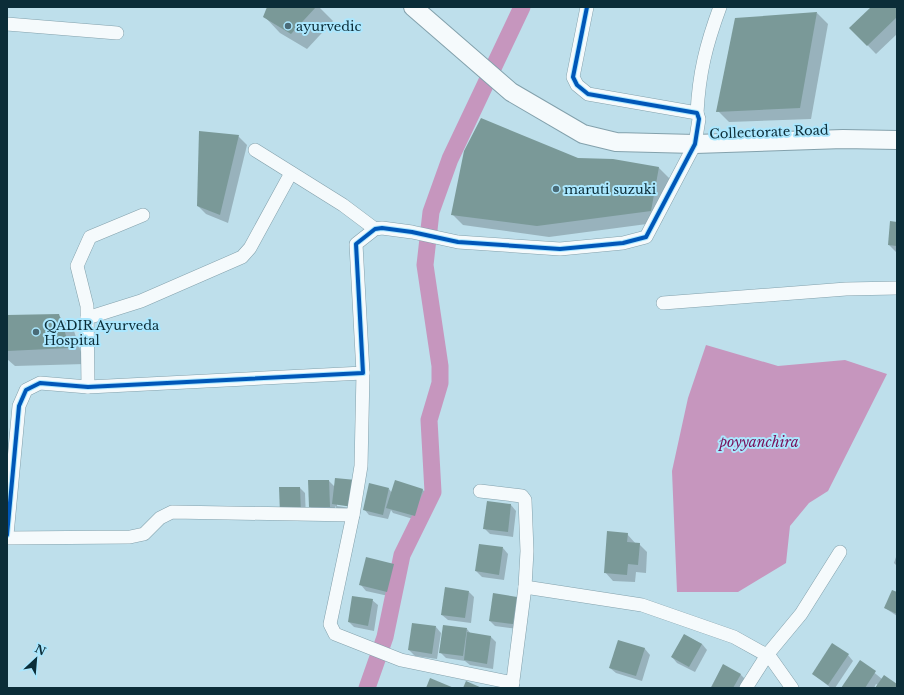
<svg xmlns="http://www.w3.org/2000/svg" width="904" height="695" font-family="'Libre Baskerville',serif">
<rect width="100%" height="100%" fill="#bedfeb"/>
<!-- water -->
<polygon fill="#c696be" points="706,345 778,366 845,360 887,374 828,491 809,503 790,526 786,563 738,592 677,592 672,471 688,398"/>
<!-- shadow -->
<g fill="#0003" fill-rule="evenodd">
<polygon points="268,7 319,7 333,21 307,49 280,33 265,17"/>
<polygon points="872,7 897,7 897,34 876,54 851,28"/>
<polygon points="817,13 828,24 811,119 729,122 718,111"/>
<polygon points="238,136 247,145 228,223 206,214 198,206"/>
<polygon points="577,159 659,168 670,179 662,222 549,237 463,225 452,214"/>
<polygon points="897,223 897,253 889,245"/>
<polygon points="58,315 74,331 85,364 15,366 7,359 7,316"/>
<path d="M 336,479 L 355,481 L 361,487 L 358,512 L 338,510 L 335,506 L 335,512 L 315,512 L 310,507 L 309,481 L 329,481 L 335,487 ZM 337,504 L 358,507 L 357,509 L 337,506 Z"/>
<polygon points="396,482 423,490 428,496 420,521 393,513 391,510 388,519 369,515 364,509 389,489 392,493"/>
<polygon points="300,488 305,493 306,519 286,519"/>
<polygon points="488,502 511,505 516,511 513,537 490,534 484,528"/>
<polygon points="627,534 636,544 639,544 647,552 646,573 636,572 635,582 613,581 605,572"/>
<polygon points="503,548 508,554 504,580 482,577 476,571"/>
<polygon points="897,554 897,566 894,563"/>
<polygon points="394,564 399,570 393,597 366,591 361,585"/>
<polygon points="469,592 474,597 471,623 448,620 442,615"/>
<polygon points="897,593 897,616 885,608"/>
<polygon points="516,598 522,603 518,629 495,626 490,621"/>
<polygon points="372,600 378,605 374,631 354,627 349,622"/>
<polygon points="436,627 441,633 437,659 415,656 409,650"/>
<polygon points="467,629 471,634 491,637 496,642 493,669 470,665 465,661 446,658 440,652"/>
<polygon points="684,635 702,644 707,650 695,672 677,663 672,657"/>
<polygon points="619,641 645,649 650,655 642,681 616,673 610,668"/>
<polygon points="848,655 853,661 835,688 831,688 813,674"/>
<polygon points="860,661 882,679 897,685 897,688 876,688 878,685 876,684 874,688 842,688"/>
<polygon points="723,665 741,675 746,680 742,688 711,687"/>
</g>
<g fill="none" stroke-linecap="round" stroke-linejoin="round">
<!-- canal -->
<polyline stroke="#c696be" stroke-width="17" points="367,688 385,637 402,555 433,492 429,420 440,383 440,366 425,265 431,212 450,159 522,7"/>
</g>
<!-- building -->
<g fill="#7a9998">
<polygon points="267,7 316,7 291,34 263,17"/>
<polygon points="871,7 897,7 897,17 867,46 849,28"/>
<polygon points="817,12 800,108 716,112 735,18"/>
<polygon points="481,118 578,158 613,159 659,167 651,211 537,226 451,215 464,151"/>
<polygon points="199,131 239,135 220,215 197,206"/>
<polygon points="890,221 897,222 897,246 888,245"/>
<polygon points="59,314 70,348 7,351 7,315"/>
<polygon points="335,478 356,480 353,507 332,504"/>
<polygon points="308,480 329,480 330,507 309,507"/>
<polygon points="395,480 423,489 415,516 386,508"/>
<polygon points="369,483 389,488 383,515 363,510"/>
<polygon points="279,487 300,487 301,514 280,514"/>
<polygon points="487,501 511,504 508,532 483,529"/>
<polygon points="607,531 628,533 627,542 640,543 638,565 628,564 627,575 604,573"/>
<polygon points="479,544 503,547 499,575 475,571"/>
<polygon points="366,557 394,564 387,592 359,585"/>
<polygon points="445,587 469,591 465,618 441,615"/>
<polygon points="892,590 897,592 897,614 884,608"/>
<polygon points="493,593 517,597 513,624 489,621"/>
<polygon points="352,596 373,599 368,626 348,622"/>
<polygon points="412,623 436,626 432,654 408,650"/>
<polygon points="443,625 467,628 463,656 439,653"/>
<polygon points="467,632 491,636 487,664 464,660"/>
<polygon points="684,634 702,644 689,667 671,657"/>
<polygon points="618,640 645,648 636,676 609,668"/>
<polygon points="832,643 849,654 828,685 812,674"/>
<polygon points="860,660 876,671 865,688 841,688"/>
<polygon points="723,664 741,674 733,688 711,688"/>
<polygon points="884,675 897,684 897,688 875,688"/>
<polygon points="430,678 454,688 426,688"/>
<polygon points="466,681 482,688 463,688"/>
</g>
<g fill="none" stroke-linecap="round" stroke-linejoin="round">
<!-- street casing -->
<g stroke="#83a1ac" stroke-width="14">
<g id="street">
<polyline points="7,24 117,33"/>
<path d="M 697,113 C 699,73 706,45 720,7"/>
<polyline points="255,150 343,205 375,229"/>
<polyline points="663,303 846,289 897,288"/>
<polyline points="87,318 141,301 242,257 250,248 291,173"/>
<polyline points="363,373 361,466 353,515 330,624 335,634 401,660 513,683"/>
<polyline points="88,387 87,306 77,266 90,237 143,215"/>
<polyline points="480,491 522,496 525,500 527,551 525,587 512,688"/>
<polyline points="7,535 19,406 26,390 40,383 88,387 363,373 356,244 375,229 382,228 412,232 458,242 560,249 623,243 646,237 695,144 699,119 697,113 588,94 577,85 573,77 587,7"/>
<polyline points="7,538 130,537 144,534 160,518 172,512 353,515"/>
<polyline points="525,587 642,605 734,637 770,657 792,688"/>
<polyline points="746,688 767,655 801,614 840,552"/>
</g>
</g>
<!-- secondary casing -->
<g stroke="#83a1ac" stroke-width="20">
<polyline id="secondary" points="413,7 511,92 583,134 616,142 695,144 843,139 897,140"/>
</g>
<!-- street -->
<use href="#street" stroke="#f5fafc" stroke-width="13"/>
<!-- secondary -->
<use href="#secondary" stroke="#f5fafc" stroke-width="18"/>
<!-- cycleway casing -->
<g stroke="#abe7fe" stroke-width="6">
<polyline id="cycleway" points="7,535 19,406 26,390 40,383 88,387 363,373 356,244 375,229 382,228 412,232 458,242 560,249 623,243 646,237 695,144 699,119 697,113 588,94 577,85 573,77 587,7"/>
</g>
<!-- cycleway -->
<use href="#cycleway" stroke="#0057b8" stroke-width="4"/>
</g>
<!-- markers -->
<g fill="#4a6b77" stroke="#abe7fe" stroke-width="1.5">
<circle cx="288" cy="26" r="4"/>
<circle cx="556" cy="189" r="4"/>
<circle cx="36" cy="332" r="4"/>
</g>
<g text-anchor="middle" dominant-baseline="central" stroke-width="4" stroke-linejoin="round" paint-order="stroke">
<!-- poi labels -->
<g font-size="13" fill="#0b2d38" stroke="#abe7fe" text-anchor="start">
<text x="296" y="26">ayurvedic</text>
<text x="564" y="189">maruti suzuki</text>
<text x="44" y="325">QADIR Ayurveda<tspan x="44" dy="15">Hospital</tspan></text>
</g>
<!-- street labels -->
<g font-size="13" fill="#0b2d38" stroke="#abe7fe">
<text transform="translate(769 132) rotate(-2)">Collectorate Road</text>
</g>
<!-- water labels -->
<g font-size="14" font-style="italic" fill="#78135b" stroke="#abe7fe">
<text x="759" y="442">poyyanchira</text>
</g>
</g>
<!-- border -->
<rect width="904" height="695" fill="none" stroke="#0b2d38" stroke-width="16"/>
<!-- north arrow -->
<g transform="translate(36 659) rotate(26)" stroke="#abe7fe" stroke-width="3" paint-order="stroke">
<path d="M0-3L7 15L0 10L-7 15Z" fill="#0b2d38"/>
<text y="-6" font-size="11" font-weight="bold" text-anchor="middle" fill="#0b2d38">N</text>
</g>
</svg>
